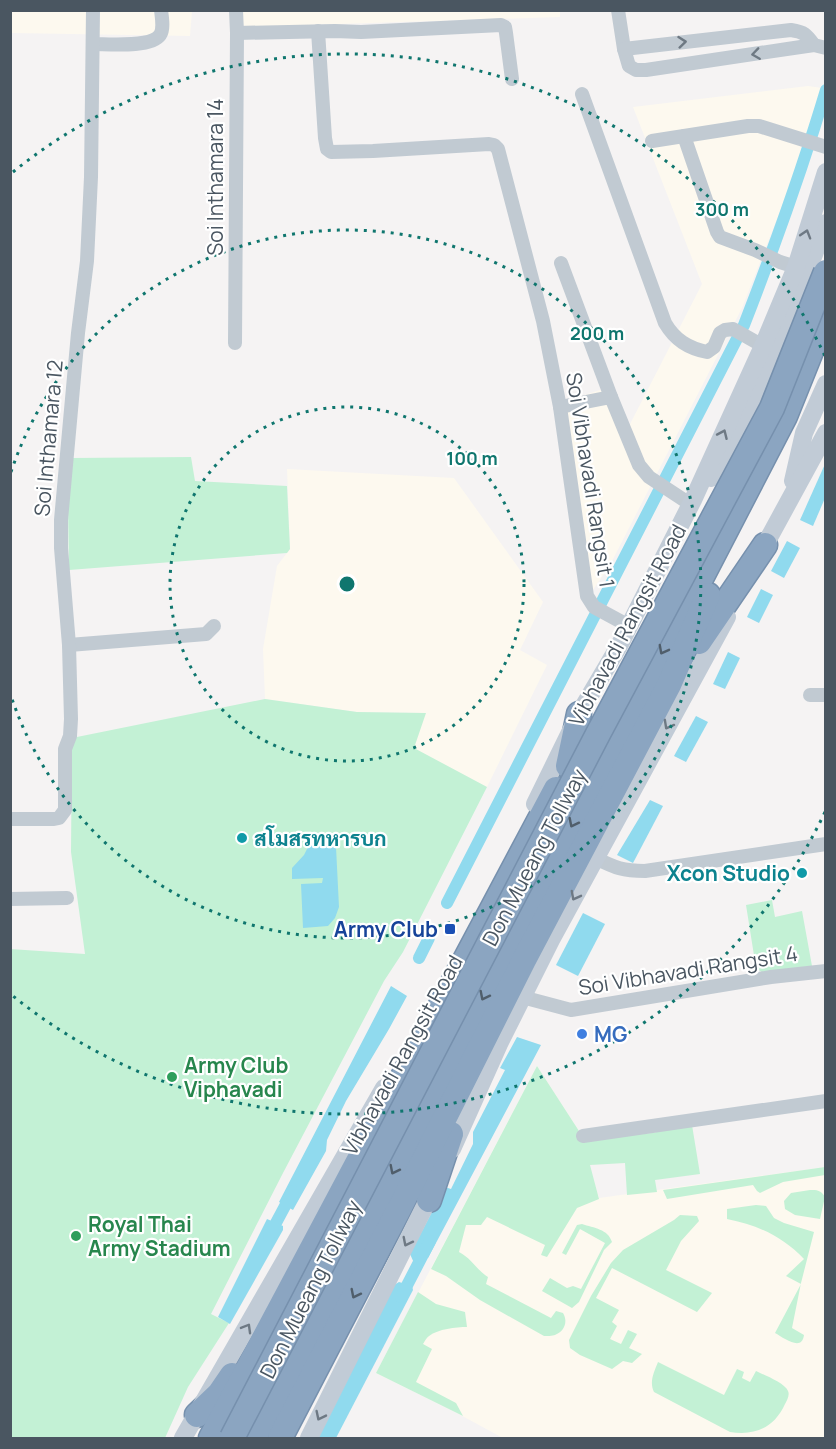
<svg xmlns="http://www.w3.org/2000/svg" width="836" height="1449" font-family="Manrope,Sarabun,sans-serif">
<rect width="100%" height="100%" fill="#f5f3f3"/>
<!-- commercial -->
<g fill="#fdf9ef">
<polygon points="560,10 560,17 245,27 242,23 241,11"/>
<polygon points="10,11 192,11 190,36 11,33"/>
<polygon points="808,86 822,88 788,191 742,308 610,565 584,603 556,404 600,390 628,428 702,284 633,107"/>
<polygon points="287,469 454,478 543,602 520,650 547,665 487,787 413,748 425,713 357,712 265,699 263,649 277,566 290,549"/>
<polygon points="537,1066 579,1131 599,1198 825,1167 825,1438 503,1438 453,1411 376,1373"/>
</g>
<!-- green -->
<g fill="#c3f1d5">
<polygon points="191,457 195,481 287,486 290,549 287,553 69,570 68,507 72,458"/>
<polygon points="265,699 357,712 426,713 414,748 487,787 403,952 384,981 283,1173 211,1314 229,1323 188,1387 165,1438 11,1438 10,949 85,954 71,852 72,738"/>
<polygon points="772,900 775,917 802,911 812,966 763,973 756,968 746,905"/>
<path d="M 537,1066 L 579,1131 L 582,1139 L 652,1133 L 692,1125 L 700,1174 L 655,1180 L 657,1192 L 627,1195 L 625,1163 L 590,1165 L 599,1199 L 577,1208 L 547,1257 L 541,1255 L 545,1245 L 487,1217 L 481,1225 L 466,1225 L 459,1252 C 471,1258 477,1270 488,1277 L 486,1284 L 551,1318 L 556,1311 L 563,1313 C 568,1321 565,1331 555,1335 C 553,1336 546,1336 544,1336 L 480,1300 L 446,1276 L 431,1269 Z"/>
<polygon points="825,1167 825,1175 783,1182 760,1193 757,1191 753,1185 667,1199 663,1190"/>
<path d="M 810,1190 C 817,1190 821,1190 825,1197 L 820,1219 L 795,1215 L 785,1209 L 784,1201 L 791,1193 Z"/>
<path d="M 756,1205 L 766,1206 L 774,1218 L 784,1223 L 814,1232 L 801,1283 L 792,1328 L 804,1335 C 802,1352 784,1338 775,1333 L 801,1284 L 786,1276 L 804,1259 C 782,1236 757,1225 727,1219 L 727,1209 Z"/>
<polygon points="680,1215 697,1216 699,1221 681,1241 666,1270 712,1293 697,1312 612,1268 596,1298 619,1310 612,1322 617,1326 610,1339 621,1344 628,1330 637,1334 629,1348 642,1354 632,1363 623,1361 612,1369 580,1355 570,1348 569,1340 591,1296 611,1263 623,1250 674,1220"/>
<path d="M 582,1224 C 594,1228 608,1229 612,1242 L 604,1250 L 579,1302 L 572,1308 L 542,1291 L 550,1278 L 567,1288 L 573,1286 L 581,1289 L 605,1243 L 580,1229 L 566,1255 L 562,1253 L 577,1225 Z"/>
<path d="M 418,1292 L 436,1304 L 465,1312 L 467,1327 C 456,1327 438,1329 429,1336 C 426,1338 425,1341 423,1344 L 432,1349 L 416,1382 L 456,1403 L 463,1416 L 376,1373 Z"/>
<path d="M 658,1362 L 724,1395 L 737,1369 L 744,1372 L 742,1378 L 750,1382 L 756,1371 C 764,1375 785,1383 788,1391 C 790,1395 787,1400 785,1404 C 774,1428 755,1436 730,1432 L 654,1392 C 649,1382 654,1372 658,1362 Z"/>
</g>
<!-- water -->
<g fill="#90daee">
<polygon points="825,464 825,498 813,526 800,520"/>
<polygon points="787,541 800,548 784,578 771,571"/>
<polygon points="761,589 773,595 759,623 747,617"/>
<polygon points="728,652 740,658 725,689 713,684"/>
<polygon points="696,716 708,722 686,762 674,756"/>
<polygon points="650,800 663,806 633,863 617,855"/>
<path d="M 315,833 C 327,833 330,837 336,847 L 339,907 L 335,918 L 328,926 L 303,928 L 301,884 L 322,883 L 323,878 L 292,879 L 292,868 L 304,855 Z"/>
<polygon points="583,913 605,924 578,976 556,965"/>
<polygon points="391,986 407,996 389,1029 346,1101 327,1140 326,1151 293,1210 279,1202"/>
<polygon points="517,1037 541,1045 428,1258 421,1255 414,1263 410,1254 445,1187 451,1189 473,1144 473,1132 505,1070 500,1068"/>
<polygon points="267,1219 283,1226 283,1230 230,1324 218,1317"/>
<polygon points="399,1282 412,1286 413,1290 336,1438 314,1438 394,1285"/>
</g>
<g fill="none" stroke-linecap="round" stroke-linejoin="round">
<!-- canal -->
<g stroke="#90daee" stroke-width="12">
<path d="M 447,903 L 744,325 C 774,248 802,170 826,90"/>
<polyline points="419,958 429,938"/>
<polyline points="269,1236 293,1191"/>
<polyline points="401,1297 430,1241"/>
</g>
<!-- highway casing -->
<g stroke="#7690ad" stroke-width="27">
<g id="highway">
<polyline points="699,642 765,545"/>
<polyline points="568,766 579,714"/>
<polyline points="429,1200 451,1134"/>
<polyline points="197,1415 219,1394 232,1375"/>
<polyline points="211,1438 556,789"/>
<polyline points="254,1438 346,1264 785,416 826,314"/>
<polyline points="280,1438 399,1209 524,960 669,685 708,595"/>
</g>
</g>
<!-- street -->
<g stroke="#c1cad2" stroke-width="14">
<polyline points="618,10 624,49 629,66 636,70 646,70 814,45 826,48"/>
<polyline points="318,31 325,138 327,149 331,152 373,151 489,144 494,145 498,149 543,321 560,407 587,596 594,607 629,626"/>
<polyline points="237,33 335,31 361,32 501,25 505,27 506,33 512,79"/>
<path d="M 93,44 C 108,44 151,48 160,35 C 164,29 162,18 161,10"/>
<path d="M 624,49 L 791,30 C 804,32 806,34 814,45"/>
<path d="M 582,94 L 665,323 C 675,340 688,348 707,352 L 714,347 L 720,333 L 725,330 L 733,329 L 763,346"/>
<polyline points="684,136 717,232 720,237 755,250 780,262 796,267"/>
<polyline points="652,141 748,126 759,126 826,147"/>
<polyline points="561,263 611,397"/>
<polyline points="235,343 237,33 236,10"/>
<polyline points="560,407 611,397 639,465 649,477 690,504"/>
<polyline points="69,645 206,634 214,626"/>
<polyline points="810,695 826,695"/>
<polyline points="10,819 54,819 59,818 65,810 65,749 70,736 71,719 69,645 61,548 61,520 78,333 87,261 91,177 93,10"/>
<path d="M 595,858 C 616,868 622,871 645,871 L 826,844"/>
<polyline points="10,899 67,898"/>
<polyline points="522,997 571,1010 771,977 826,971"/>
<polyline points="583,1136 826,1101"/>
</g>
<!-- secondary -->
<g stroke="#c1cbd6" stroke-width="18">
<polyline points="711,478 727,458 752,408 795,304 826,223"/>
<polyline points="793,481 804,433 826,384"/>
<polyline points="759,556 826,433"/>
<polyline points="535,804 579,714 619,646 693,500 763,346 796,267 826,172"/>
<polyline points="452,1149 499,1044 551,940 727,617"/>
<polyline points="183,1438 384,1088"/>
<polyline points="309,1438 434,1188"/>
</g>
<!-- highway -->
<use href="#highway" stroke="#8ba5c1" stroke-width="24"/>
<!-- highway-bridge casing -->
<g stroke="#7690ad" stroke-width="27" stroke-linecap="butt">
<polyline id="highway-bridge" points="232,1438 599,732 772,408 826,272"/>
</g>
<!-- highway-bridge -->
<use href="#highway-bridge" stroke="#8ba5c1" stroke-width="24"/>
</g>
<!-- one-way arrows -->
<defs><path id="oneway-chevron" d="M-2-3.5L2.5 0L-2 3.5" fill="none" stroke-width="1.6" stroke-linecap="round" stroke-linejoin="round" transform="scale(1.5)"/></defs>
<g stroke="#6e7983">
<use href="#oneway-chevron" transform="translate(682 42) rotate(-6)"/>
<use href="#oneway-chevron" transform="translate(756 54) rotate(172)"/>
</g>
<g stroke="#6e7984">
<use href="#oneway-chevron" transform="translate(806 234) rotate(-73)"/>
<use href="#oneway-chevron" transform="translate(723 434) rotate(-66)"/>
<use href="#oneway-chevron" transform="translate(668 725) rotate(119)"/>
<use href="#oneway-chevron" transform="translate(575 896) rotate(118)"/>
<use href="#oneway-chevron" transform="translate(407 1242) rotate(117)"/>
<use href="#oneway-chevron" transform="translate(247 1328) rotate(-60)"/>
<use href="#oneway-chevron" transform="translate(320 1416) rotate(116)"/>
</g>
<g stroke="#505e6b">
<use href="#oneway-chevron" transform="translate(663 650) rotate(118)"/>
<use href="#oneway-chevron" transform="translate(573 823) rotate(117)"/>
<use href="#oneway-chevron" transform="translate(484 996) rotate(117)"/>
<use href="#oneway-chevron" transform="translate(394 1170) rotate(117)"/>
<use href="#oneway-chevron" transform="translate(355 1294) rotate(117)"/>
</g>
<!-- distance rings -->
<g fill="none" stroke="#0f766e" stroke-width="3" stroke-dasharray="3 6">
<circle cx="347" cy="584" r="177"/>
<path d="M11 472A354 354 0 1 1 11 696"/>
<path d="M825 812A530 530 0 0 1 13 996M13 172A530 530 0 0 1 825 356"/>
</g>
<!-- markers -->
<g fill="#0f9aa8" stroke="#fff" stroke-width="2">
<circle cx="242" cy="838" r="6"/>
<circle cx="802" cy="873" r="6"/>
</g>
<rect fill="#1a4fb4" stroke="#fff" stroke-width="2" x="444" y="923" width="12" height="12" rx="3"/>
<circle fill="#3f7fe0" stroke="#fff" stroke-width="2" cx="582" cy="1034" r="6"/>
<g fill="#2e9e5b" stroke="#fff" stroke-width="2">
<circle cx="172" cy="1077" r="6"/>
<circle cx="76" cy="1236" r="6"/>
</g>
<g text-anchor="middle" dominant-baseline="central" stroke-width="4.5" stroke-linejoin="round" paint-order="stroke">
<!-- street labels -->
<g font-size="21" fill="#4a5661" stroke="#fff">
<text transform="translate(215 177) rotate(-90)">Soi Inthamara 14</text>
<text transform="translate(48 438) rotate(-85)">Soi Inthamara 12</text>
<text transform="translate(591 480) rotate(81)">Soi Vibhavadi Rangsit 1</text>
<text transform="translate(627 625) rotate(-62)">Vibhavadi Rangsit Road</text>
<text transform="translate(534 857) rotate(-62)">Don Mueang Tollway</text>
<text transform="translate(688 970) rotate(-9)">Soi Vibhavadi Rangsit 4</text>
<text transform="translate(402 1055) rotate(-61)">Vibhavadi Rangsit Road</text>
<text transform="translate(310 1289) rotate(-63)">Don Mueang Tollway</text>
</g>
<!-- culture labels -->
<g font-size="21" font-weight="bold" fill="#0d838f" stroke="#fff" text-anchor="start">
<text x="254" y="838">สโมสรทหารบก</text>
<text x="790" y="873" text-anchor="end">Xcon Studio</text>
</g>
<!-- transit labels -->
<g font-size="21" font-weight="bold" fill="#164399" stroke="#fff" text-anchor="end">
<text x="438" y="929">Army Club</text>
</g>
<!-- shop labels -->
<g font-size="21" font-weight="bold" fill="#366cbe" stroke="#fff" text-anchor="start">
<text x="594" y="1034">MG</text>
</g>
<!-- leisure labels -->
<g font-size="21" font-weight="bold" fill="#27864d" stroke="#fff" text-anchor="start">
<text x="184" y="1065">Army Club<tspan x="184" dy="24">Viphavadi</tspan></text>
<text x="88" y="1224">Royal Thai<tspan x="88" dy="24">Army Stadium</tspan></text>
</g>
</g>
<circle cx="347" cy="584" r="9" fill="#0f766e" stroke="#fff" stroke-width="3"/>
<g font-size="18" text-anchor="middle" font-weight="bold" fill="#0f766e" stroke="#fff" stroke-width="4.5" stroke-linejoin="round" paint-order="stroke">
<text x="722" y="216">300 m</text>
<text x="597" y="340">200 m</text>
<text x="472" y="465">100 m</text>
</g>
<!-- border -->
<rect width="836" height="1449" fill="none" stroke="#4a5661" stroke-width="24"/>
</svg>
